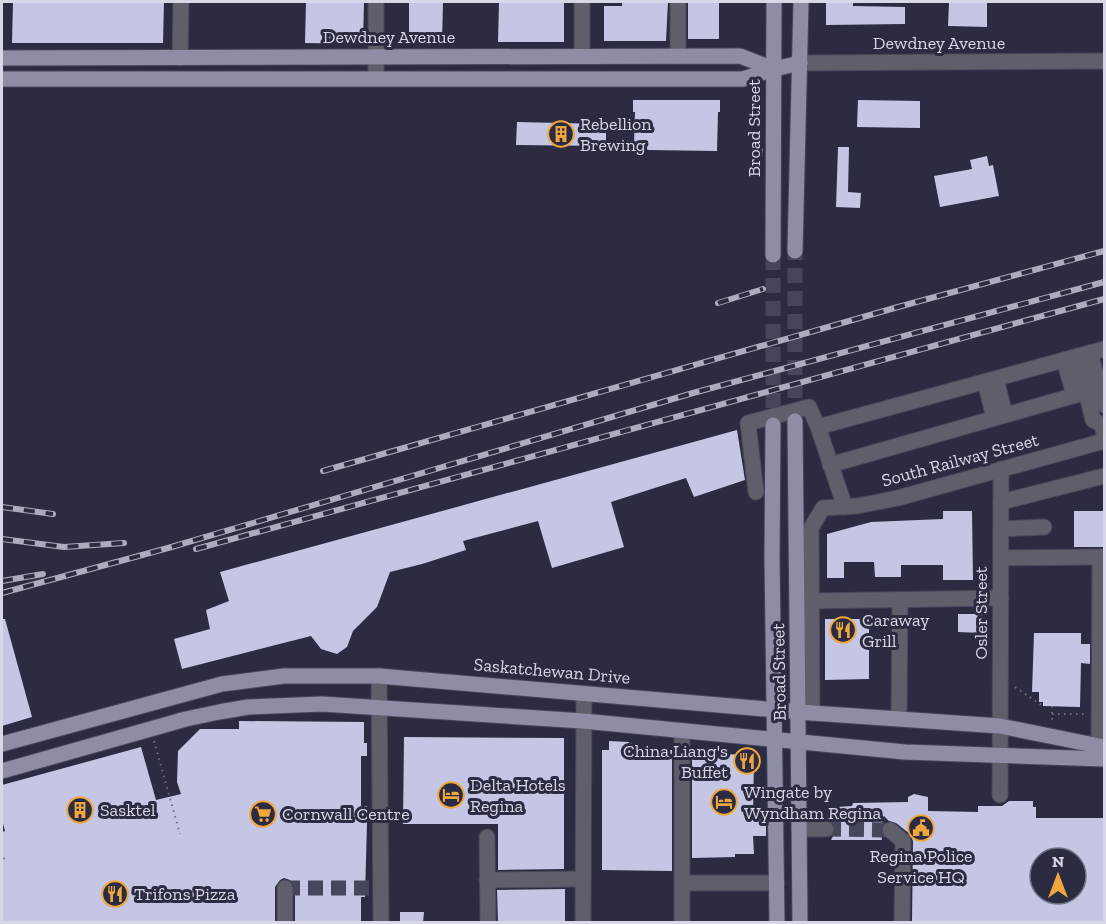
<svg xmlns="http://www.w3.org/2000/svg" width="1106" height="924" font-family="'Zilla Slab',serif">
<rect width="100%" height="100%" fill="#2b2b42"/>
<!-- building -->
<g fill="#c4c6e3" fill-rule="evenodd">
<polygon points="13,2 164,2 163,43 12,43"/>
<polygon points="306,2 364,2 363,44 305,43"/>
<polygon points="409,2 443,2 442,42 409,42"/>
<polygon points="499,2 564,2 564,42 498,42"/>
<polygon points="622,2 668,2 666,41 604,41 604,6 622,6"/>
<rect x="688" y="2" width="31" height="37"/>
<polygon points="826,2 853,2 853,6 905,7 905,24 826,25"/>
<polygon points="949,2 987,2 987,27 948,26"/>
<polygon points="633,100 720,100 720,112 718,112 717,151 649,150 634,145 635,112 633,112"/>
<polygon points="858,100 920,101 920,128 857,127"/>
<polygon points="517,122 606,124 606,146 516,145"/>
<polygon points="762,144 763,156 750,157 750,145"/>
<polygon points="838,147 849,147 848,192 861,193 860,208 836,207"/>
<polygon points="987,156 989,166 993,165 999,196 940,207 934,176 972,169 970,160"/>
<polygon points="737,430 745,480 694,497 686,478 611,502 624,547 552,568 538,521 463,541 466,550 422,564 390,572 377,607 353,631 347,647 337,654 321,649 311,636 182,669 174,639 210,629 206,610 229,601 220,572"/>
<polygon points="943,511 972,511 973,580 943,580 943,565 901,565 901,577 875,577 874,562 844,562 844,578 827,578 827,534 871,522 943,519"/>
<rect x="1074" y="511" width="30" height="36"/>
<polygon points="958,614 982,614 982,633 958,632"/>
<polygon points="2,619 5,619 32,717 2,726"/>
<polygon points="825,619 869,619 869,679 825,680"/>
<polygon points="1034,633 1081,633 1081,644 1090,644 1090,664 1081,663 1080,707 1043,706 1043,702 1039,702 1039,692 1032,692"/>
<polygon points="239,721 364,722 364,743 367,743 367,756 361,756 361,806 367,806 367,823 365,897 361,897 361,922 295,922 295,887 290,880 284,878 280,880 275,887 275,922 2,922 2,832 5,831 2,820 2,785 141,747 156,800 181,794 177,782 178,751 200,729 239,729"/>
<polygon points="404,737 564,738 564,869 498,870 498,824 403,824"/>
<polygon points="609,741 629,742 629,743 637,744 636,750 672,750 672,871 602,870 602,750 609,750"/>
<polygon points="754,754 753,819 766,819 766,836 753,836 754,854 735,854 735,857 692,858 692,755"/>
<path d="M 914,794 L 928,797 L 928,811 L 978,812 L 978,806 L 1002,806 L 1009,801 L 1033,801 L 1033,807 L 1036,807 L 1036,818 L 1104,818 L 1104,922 L 912,922 L 913,841 L 910,834 L 896,823 L 889,821 L 884,816 L 880,829 L 882,840 L 831,840 L 836,830 L 835,825 L 831,821 L 825,819 L 831,809 L 836,807 L 852,806 L 853,803 L 908,802 L 908,797 ZM 1040,858 L 1076,858 L 1076,894 L 1040,894 Z"/>
<polygon points="565,889 565,922 498,922 497,890"/>
<polygon points="400,912 424,912 423,922 400,922"/>
</g>
<g fill="none" stroke-linecap="round" stroke-linejoin="round">
<!-- minor-tunnel -->
<g stroke="#45455b" stroke-width="15" stroke-dasharray="15 8" stroke-linecap="butt">
<polyline points="826,829 890,830"/>
<polyline points="285,888 380,888"/>
</g>
<!-- major-tunnel -->
<g stroke="#45455b" stroke-width="15" stroke-dasharray="15 8" stroke-linecap="butt">
<polyline points="773,255 773,425"/>
<polyline points="795,421 795,251"/>
</g>
<!-- minor casing -->
<g stroke="#47475c" stroke-width="17">
<g id="minor">
<polyline points="376,2 376,79"/>
<polyline points="678,2 678,56"/>
<polyline points="582,56 582,2"/>
<polyline points="180,58 181,2"/>
<polyline points="800,63 1104,61"/>
<polyline points="1090,353 1104,405"/>
<polyline points="1077,356 1093,420 1102,425 1104,433"/>
<polyline points="1064,360 1074,395"/>
<polyline points="996,379 1005,415"/>
<polyline points="985,382 994,418"/>
<polyline points="818,427 1104,349"/>
<polyline points="830,465 1104,387"/>
<polyline points="756,492 748,423 809,407 818,427 845,507"/>
<polyline points="1001,502 1104,476"/>
<polyline points="1001,529 1044,527"/>
<polyline points="1001,558 1104,557"/>
<polyline points="811,601 1001,598"/>
<polyline points="379,676 381,922"/>
<polyline points="812,713 811,528 823,508 857,506 898,498 1104,441"/>
<polyline points="899,719 900,600"/>
<polyline points="682,732 682,922"/>
<polyline points="1099,746 1100,557"/>
<polyline points="1000,795 1001,469"/>
<polyline points="799,829 826,829"/>
<polyline points="890,830 903,841 902,922"/>
<polyline points="487,837 488,922"/>
<polyline points="487,880 583,879"/>
<polyline points="682,883 777,883"/>
<polyline points="285,888 285,922"/>
<polyline points="583,922 584,694"/>
</g>
</g>
<!-- major casing -->
<g stroke="#47475c" stroke-width="17">
<g id="major">
<polyline points="2,58 740,56 774,69"/>
<polyline points="2,79 743,79 774,69 800,63"/>
<polyline points="795,251 801,2"/>
<polyline points="773,255 774,2"/>
<polyline points="795,421 800,922"/>
<polyline points="773,425 772,558 777,922"/>
<polyline points="2,744 222,684 284,676 379,676 812,713 1000,726 1104,747"/>
<polyline points="2,771 186,719 219,712 248,707 322,704 583,721 905,752 1104,759"/>
</g>
</g>
<!-- path -->
<g stroke="#6e6f83" stroke-width="2" stroke-dasharray="1.5 4.5" stroke-linecap="butt">
<polyline points="1015,687 1043,706"/>
<polyline points="1052,706 1052,722"/>
<polyline points="1052,714 1085,714"/>
<polyline points="154,741 180,834"/>
<polyline points="2,852 5,861"/>
</g>
<!-- minor -->
<use href="#minor" stroke="#5e5f6a" stroke-width="15"/>
<!-- major -->
<use href="#major" stroke="#8d8ea5" stroke-width="15"/>
<!-- rail casing -->
<g stroke="#abacbd" stroke-width="6">
<g id="rail">
<polyline points="718,303 763,289"/>
<polyline points="323,471 898,307 1104,251"/>
<polyline points="2,507 53,514"/>
<polyline points="2,539 64,547 124,543"/>
<polyline points="196,549 1104,299"/>
<polyline points="2,581 43,574"/>
<polyline points="2,593 168,548 693,393 1104,282"/>
</g>
</g>
<!-- rail -->
<use href="#rail" stroke="#2b2b42" stroke-width="4" stroke-dasharray="11" stroke-linecap="butt"/>
</g>
<!-- icons -->
<defs>
<g id="building-ring" transform="scale(1.35)"><circle r="9.5" fill="#2b2b42" stroke="#efa73d" stroke-width="1.5"/><path d="M-4-6H4V6H1V3H-1V6H-4ZM-2.5-4.3h1.7v1.8h-1.7ZM.8-4.3h1.7v1.8H.8ZM-2.5-1h1.7V.8h-1.7ZM.8-1h1.7V.8H.8Z" fill="#efa73d"/></g>
<g id="restaurant-ring" transform="scale(1.35)"><circle r="9.5" fill="#2b2b42" stroke="#efa73d" stroke-width="1.5"/><path d="M-5-6h1v4h1v-4h1v4h1v-4h1v5L-1.5 .5V6h-2V.5L-5-1ZM5-6V6H3V1.5H1.5Q1.5-4 5-6Z" fill="#efa73d"/></g>
<g id="hotel-ring" transform="scale(1.35)"><circle r="9.5" fill="#2b2b42" stroke="#efa73d" stroke-width="1.5"/><path d="M-6-4.5h1.5V1H6V5H4.5V3h-9V5H-6ZM-4 0a1.8 1.8 0 1 1 3.6 0ZM.5 0V-2.5h3Q6-2.5 6 0Z" fill="#efa73d"/></g>
<g id="supermarket-ring" transform="scale(1.35)"><circle r="9.5" fill="#2b2b42" stroke="#efa73d" stroke-width="1.5"/><path d="M-6-5.5h2.5l.6 2H6L4.5 2H-2.5L-4.4-4H-6ZM-1.5 3.2a1.3 1.3 0 1 0 .1 0ZM3 3.2a1.3 1.3 0 1 0 .1 0Z" fill="#efa73d"/></g>
<g id="civic-ring" transform="scale(1.35)"><circle r="9.5" fill="#2b2b42" stroke="#efa73d" stroke-width="1.5"/><path d="M-.6-6.5H3V-4.5H.6V-3L4-1V1h2V6H-6V1h2V-1L-.6-3ZM-1.2 2.5V6h2.4V2.5Z" fill="#efa73d"/></g>
</defs>
<g fill-rule="evenodd">
<use href="#building-ring" x="561" y="134"/>
<use href="#restaurant-ring" x="843" y="630"/>
<use href="#restaurant-ring" x="747" y="761"/>
<use href="#hotel-ring" x="451" y="795"/>
<use href="#hotel-ring" x="724" y="802"/>
<use href="#building-ring" x="80" y="810"/>
<use href="#supermarket-ring" x="263" y="814"/>
<use href="#civic-ring" x="921" y="828"/>
<use href="#restaurant-ring" x="115" y="894"/>
</g>
<g text-anchor="middle" dominant-baseline="central" stroke-width="6" stroke-linejoin="round" paint-order="stroke">
<!-- street labels -->
<g font-size="18" fill="#d7d8e7" stroke="#2b2b42">
<text x="389" y="37">Dewdney Avenue</text>
<text x="939" y="43">Dewdney Avenue</text>
<text transform="translate(754 128) rotate(-90)">Broad Street</text>
<text transform="translate(960 460) rotate(-15)">South Railway Street</text>
<text transform="translate(981 613) rotate(-90)">Osler Street</text>
<text transform="translate(552 671) rotate(5)">Saskatchewan Drive</text>
<text transform="translate(779 672) rotate(-91)">Broad Street</text>
</g>
<!-- poi labels -->
<g font-size="18" fill="#d7d8e7" stroke="#2b2b42" text-anchor="start">
<text x="580" y="124">Rebellion<tspan x="580" dy="21">Brewing</tspan></text>
<text x="862" y="620">Caraway<tspan x="862" dy="21">Grill</tspan></text>
<text x="728" y="751" text-anchor="end">China Liang's<tspan x="728" dy="21">Buffet</tspan></text>
<text x="470" y="785">Delta Hotels<tspan x="470" dy="21">Regina</tspan></text>
<text x="744" y="792">Wingate by<tspan x="744" dy="21">Wyndham Regina</tspan></text>
<text x="100" y="810">Sasktel</text>
<text x="282" y="814">Cornwall Centre</text>
<text x="921" y="856" text-anchor="middle">Regina Police<tspan x="921" dy="21">Service HQ</tspan></text>
<text x="134" y="894">Trifons Pizza</text>
</g>
</g>
<!-- border -->
<rect width="1106" height="924" fill="none" stroke="#d7d8e7" stroke-width="6"/>
<!-- north arrow -->
<g transform="translate(1058 876)"><circle r="28" fill="#2b2b42" stroke="#707084" stroke-width="1.5"/>
<path d="M0-4.5L10 22L0 15L-10 22Z" fill="#efa73d"/>
<text y="-9" font-size="16" font-weight="bold" text-anchor="middle" fill="#d7d8e7">N</text>
</g>
</svg>
